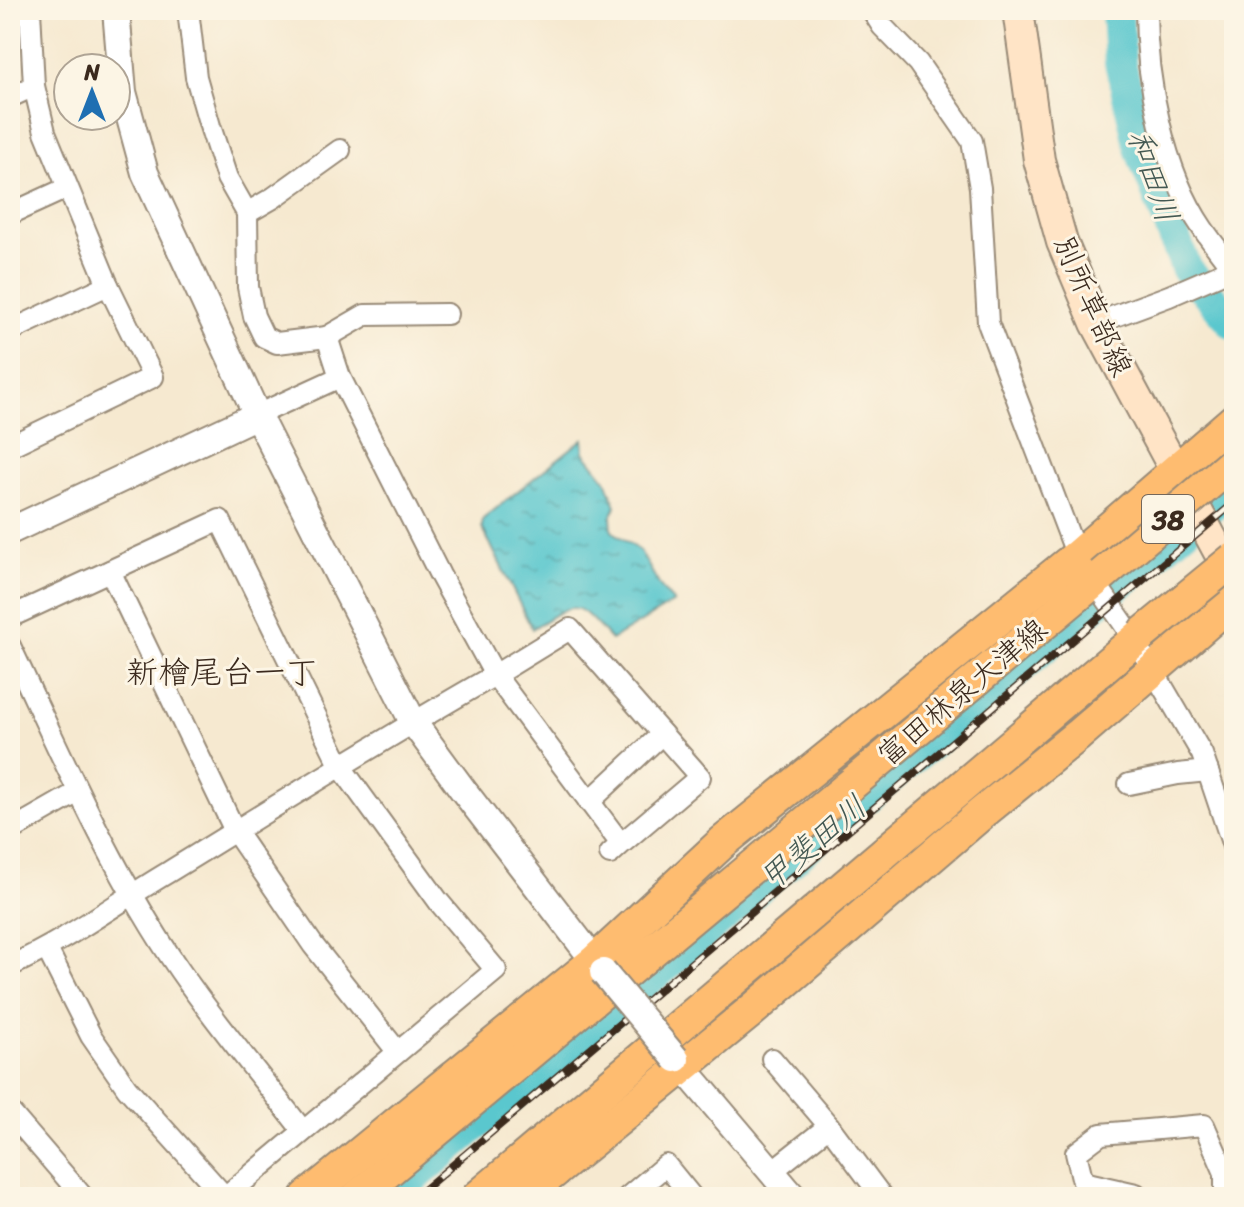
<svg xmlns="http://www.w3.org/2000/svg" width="1244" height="1207" font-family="Sriracha,'Klee One',sans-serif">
<defs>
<pattern id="water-ripples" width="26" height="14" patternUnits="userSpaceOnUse" patternTransform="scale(2)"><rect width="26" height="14" fill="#5ac7ce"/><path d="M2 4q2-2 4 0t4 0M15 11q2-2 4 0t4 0" fill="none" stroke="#4ca2a7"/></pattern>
</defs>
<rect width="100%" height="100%" fill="#fcf5e5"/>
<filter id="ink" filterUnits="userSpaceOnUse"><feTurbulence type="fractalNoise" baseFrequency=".0125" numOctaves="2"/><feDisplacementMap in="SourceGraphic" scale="16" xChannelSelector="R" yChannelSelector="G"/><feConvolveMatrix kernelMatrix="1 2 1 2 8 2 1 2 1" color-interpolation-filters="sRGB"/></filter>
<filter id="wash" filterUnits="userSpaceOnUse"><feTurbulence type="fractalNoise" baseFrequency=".006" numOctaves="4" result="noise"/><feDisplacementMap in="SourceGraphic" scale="32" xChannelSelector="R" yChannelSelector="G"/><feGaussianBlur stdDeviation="1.8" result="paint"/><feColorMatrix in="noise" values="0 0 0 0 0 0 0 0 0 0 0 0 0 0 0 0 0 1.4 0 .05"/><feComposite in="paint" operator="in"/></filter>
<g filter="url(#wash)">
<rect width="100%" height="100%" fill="#f6e9d0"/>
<!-- water -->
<path fill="url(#water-ripples)" stroke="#4a7876" stroke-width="2" d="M 583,439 L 584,452 L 606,480 L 616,506 L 611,517 L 612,531 L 640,551 L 661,588 L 674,602 L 611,640 C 575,600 578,599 532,629 L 482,527 L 483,519 Z"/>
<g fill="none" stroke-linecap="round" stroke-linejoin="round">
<!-- river -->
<g stroke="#5ac7ce" stroke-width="32">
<polyline points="1117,10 1120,62 1141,151 1187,270 1234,324"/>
<polyline points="391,1197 1234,488"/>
</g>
</g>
</g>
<g filter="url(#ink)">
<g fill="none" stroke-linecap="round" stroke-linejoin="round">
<!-- minor casing -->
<g stroke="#988a77" stroke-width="24">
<g id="minor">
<polyline points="872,10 882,26 918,63 972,141 980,188 988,323 1077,556 1083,564"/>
<path d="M 1146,10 C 1146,79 1163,171 1203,229 C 1212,242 1222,255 1232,268"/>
<polyline points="10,97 34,86"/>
<polyline points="247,213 273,198 340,150"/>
<polyline points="10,214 67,188"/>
<polyline points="1096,323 1169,296 1234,268"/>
<polyline points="10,331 108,285"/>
<polyline points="327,337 365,315 447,314"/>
<polyline points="257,415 340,377"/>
<polyline points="10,446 153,377 108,285 45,132 34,86 30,10"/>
<polyline points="110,571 235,831 313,945 397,1051"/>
<polyline points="1101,591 1128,630"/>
<polyline points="10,617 220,520 341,767 439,902 496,970 225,1197"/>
<path d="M 10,646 C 62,756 111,871 180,971 C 218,1026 262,1078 303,1131"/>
<polyline points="1143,653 1202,754 1234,849"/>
<polyline points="1129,784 1178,774 1208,771"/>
<polyline points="589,802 662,734"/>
<polyline points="10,831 78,792"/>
<polyline points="610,854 621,844 700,777 570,629 495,675 621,844"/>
<polyline points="47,949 91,1036 127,1088 225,1197"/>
<path d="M 10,966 C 66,941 115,904 167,873 C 276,806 384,738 495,675 L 440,575 L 340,377 L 327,337 L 277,343 L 264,337 L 254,316 L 248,287 L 247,213 L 227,178 L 210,126 L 196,77 L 188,10"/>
<polyline points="772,1059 829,1126 882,1197"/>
<polyline points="10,1112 83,1197"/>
<polyline points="771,1172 829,1126"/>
<polyline points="628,1197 666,1165 692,1197"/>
<polyline points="1138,1197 1136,1194 1083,1182 1076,1153 1101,1134 1204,1125 1225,1173 1225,1197"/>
</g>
</g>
<!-- tertiary casing -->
<g stroke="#988a77" stroke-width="30">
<g id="tertiary">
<polyline points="116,10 123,92 145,173 257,415 413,722 463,790 603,972"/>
<polyline points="10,531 257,415"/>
<polyline points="676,1059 793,1197"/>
</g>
</g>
<!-- secondary casing -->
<g stroke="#988a77" stroke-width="34">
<polyline id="secondary" points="1018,10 1039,160 1062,242 1096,323 1234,580"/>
</g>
<!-- primary casing -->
<g stroke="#988a77" stroke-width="36">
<g id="primary">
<polyline points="307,1197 594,962 723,842 1077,556 1234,420"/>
<polyline points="357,1197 1102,575"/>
<polyline points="478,1197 1140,636"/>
<polyline points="523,1197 750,1012 982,813 1078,735 1234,600"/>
</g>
</g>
<!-- minor -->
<use href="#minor" stroke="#fff" stroke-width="20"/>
<!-- tertiary -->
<use href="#tertiary" stroke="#fff" stroke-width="26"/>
<!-- secondary -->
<use href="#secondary" stroke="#ffe4c6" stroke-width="30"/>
<!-- primary -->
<use href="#primary" stroke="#febc70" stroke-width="32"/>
<!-- rail casing -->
<g stroke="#3b2a1e" stroke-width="8">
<polyline id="rail" points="415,1197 1234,503"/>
</g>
<!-- rail -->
<use href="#rail" stroke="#fcf5e5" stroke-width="5" stroke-dasharray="15" stroke-linecap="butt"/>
<!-- tertiary-bridge casing -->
<g stroke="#988a77" stroke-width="30" stroke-linecap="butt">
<polyline id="tertiary-bridge" points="603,972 676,1059"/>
</g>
<!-- primary-bridge casing -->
<g stroke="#988a77" stroke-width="36" stroke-linecap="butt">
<g id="primary-bridge">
<polyline points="1102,575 1234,462"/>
<polyline points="1140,636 1234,559"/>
</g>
</g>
<!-- tertiary-bridge -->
<use href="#tertiary-bridge" stroke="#fff" stroke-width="26"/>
<!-- primary-bridge -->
<use href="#primary-bridge" stroke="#febc70" stroke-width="32"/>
</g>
</g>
<g text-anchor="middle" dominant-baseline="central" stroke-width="6" stroke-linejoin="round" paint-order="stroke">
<!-- shield labels -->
<rect fill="#fcf5e5" stroke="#75675a" stroke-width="2" x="1142" y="495" width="52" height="48" rx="6"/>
<g font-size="28" font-weight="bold" fill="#3b2a1e">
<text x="1168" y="519">38</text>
</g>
<!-- street labels -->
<g font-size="30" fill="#3b2a1e" stroke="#fcf5e5">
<text transform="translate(1093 306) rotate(66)">別所草部線</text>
<text transform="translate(962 692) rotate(-40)">富田林泉大津線</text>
</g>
<!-- water labels -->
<g font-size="32" font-style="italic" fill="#445953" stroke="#fcf5e5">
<text transform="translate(1153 176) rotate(71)">和田川</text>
<text transform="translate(813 843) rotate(-40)">甲斐田川</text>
</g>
<!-- neighbourhood labels -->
<g font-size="32" fill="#3b2a1e" stroke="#fcf5e5">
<text x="222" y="672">新檜尾台一丁</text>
</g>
</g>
<!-- margin -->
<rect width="1244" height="1207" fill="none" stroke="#fcf5e5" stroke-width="40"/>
<!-- north arrow -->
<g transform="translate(92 92)"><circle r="38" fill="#fcf5e5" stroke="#afa495" stroke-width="2"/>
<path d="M0-6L14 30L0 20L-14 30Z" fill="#1f6fb2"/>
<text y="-12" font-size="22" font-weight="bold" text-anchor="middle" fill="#3b2a1e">N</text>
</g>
</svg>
